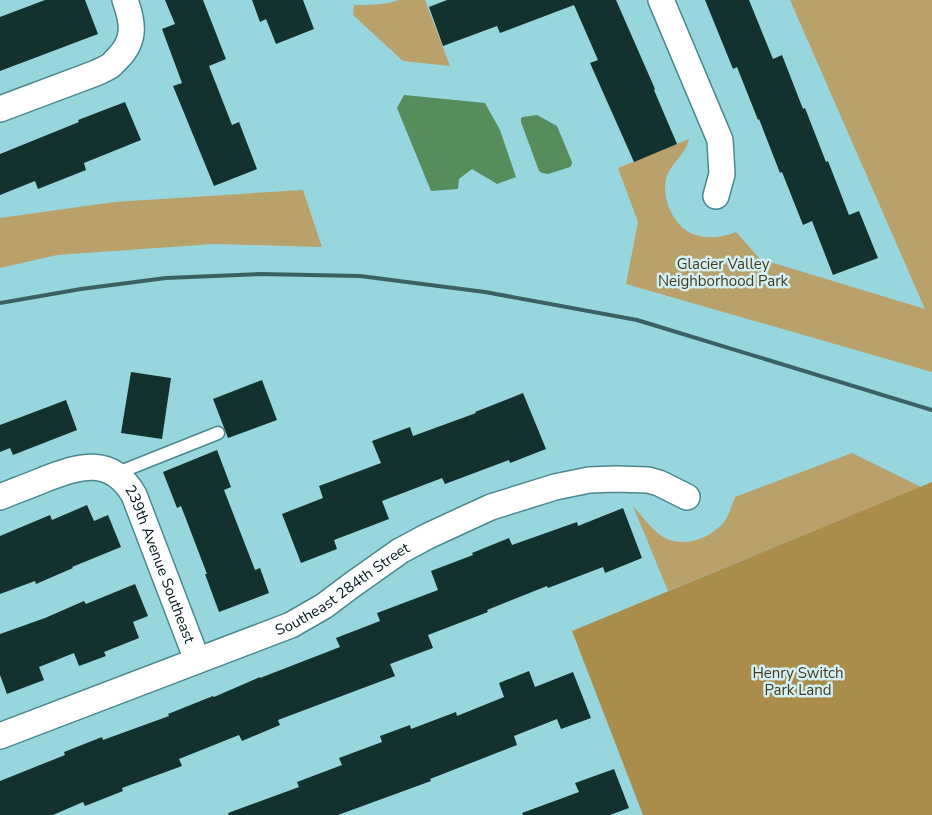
<svg xmlns="http://www.w3.org/2000/svg" width="932" height="815" font-family="'Nunito Sans',sans-serif">
<rect width="100%" height="100%" fill="#98d6de"/>
<!-- green -->
<g fill="#b9a16b">
<path d="M 399,0 L 425,0 L 450,66 L 403,61 L 353,15 L 354,5 C 369,5 384,5 399,0 Z"/>
<path d="M 790,0 L 932,0 L 932,372 L 626,284 L 638,222 L 618,168 L 689,139 C 686,154 670,164 666,179 C 662,198 671,220 687,231 C 693,235 702,237 709,237 C 718,238 728,235 736,232 L 760,259 L 925,309 Z"/>
<polygon points="303,190 322,247 214,244 57,255 0,268 0,218 114,202"/>
<path d="M 852,453 L 921,487 L 668,591 L 633,506 C 641,515 649,526 659,534 C 679,550 709,540 724,522 C 729,515 732,505 735,497 Z"/>
</g>
<!-- forest -->
<polygon fill="#aa8d4b" points="932,482 932,815 643,815 572,631"/>
<!-- water -->
<g fill="#578c5c">
<polygon points="404,95 485,103 500,130 516,177 497,184 472,169 459,179 458,189 431,191 397,108"/>
<polygon points="537,115 557,126 572,162 572,164 570,167 548,174 542,173 539,171 521,122 521,118 523,117"/>
</g>
<!-- building -->
<g fill="#13312e">
<polygon points="45,0 85,0 98,34 0,71 0,17"/>
<polygon points="165,0 203,0 226,59 209,66 232,125 239,122 257,169 214,186 173,86 182,83 162,29 175,24"/>
<polygon points="252,0 303,0 314,29 276,44 266,19 260,22"/>
<polygon points="447,0 616,0 655,89 654,90 677,144 634,162 590,63 598,60 574,5 500,33 497,26 443,46 429,7"/>
<polygon points="705,0 749,0 773,59 782,55 803,109 805,108 826,162 828,161 849,215 859,211 878,258 833,275 812,221 803,225 782,172 780,173 759,119 758,120 737,67 733,69"/>
<polygon points="125,102 141,140 84,163 86,170 38,189 35,181 0,195 0,154 79,122 78,120"/>
<polygon points="131,372 171,378 162,439 121,433"/>
<polygon points="262,380 277,420 228,438 213,399"/>
<polygon points="523,393 546,449 510,463 509,460 445,484 442,478 382,501 389,519 334,540 337,549 301,563 282,514 323,498 319,486 381,463 372,441 410,427 413,436 476,413 475,412"/>
<polygon points="66,400 77,430 13,455 10,448 0,452 0,425"/>
<polygon points="217,450 231,487 224,490 255,570 260,568 269,593 219,612 205,574 207,574 181,506 177,508 163,472"/>
<polygon points="87,505 94,521 108,515 121,547 72,567 73,568 36,584 35,581 0,594 0,536 50,515 52,520"/>
<polygon points="623,508 642,558 605,573 603,567 548,588 547,586 487,610 488,612 428,635 433,648 390,664 395,676 278,720 280,725 242,741 239,735 179,759 182,766 122,788 123,791 85,806 83,802 53,815 0,815 0,781 65,755 64,752 102,737 103,740 169,716 168,714 213,696 214,697 260,677 260,678 340,647 336,638 380,621 377,613 438,590 431,571 473,555 472,553 509,538 512,545 577,522 578,526"/>
<polygon points="135,584 148,616 133,622 139,638 104,652 106,656 79,666 74,653 39,667 44,680 7,694 0,675 0,634 45,618 84,601 86,604"/>
<polygon points="529,671 535,687 573,672 591,718 561,729 557,719 514,736 517,745 430,779 431,781 338,815 229,815 228,813 299,787 297,782 342,765 339,758 382,742 380,736 410,725 411,729 456,712 457,716 504,697 499,683"/>
<polygon points="614,769 629,808 610,815 523,815 522,813 579,792 575,783"/>
</g>
<g fill="none" stroke-linecap="round" stroke-linejoin="round">
<!-- lane casing -->
<g stroke="#4b878f" stroke-width="15">
<polyline id="lane" points="115,474 218,433"/>
</g>
<!-- street casing -->
<g stroke="#4b878f" stroke-width="28">
<g id="street">
<polyline points="661,0 720,140 722,174 716,196"/>
<path d="M 0,109 L 96,73 C 100,71 105,69 110,66 C 113,64 115,61 118,58 C 136,40 133,22 125,0"/>
<path id="s1" d="M 0,497 C 14,491 29,486 43,480 C 79,466 111,455 134,495 L 197,660"/>
<path id="s2" d="M 0,736 L 291,625 L 324,606 L 352,585 L 400,551 L 428,536 L 491,507 L 555,487 L 589,480 L 616,479 L 648,480 L 659,483 L 687,497"/>
</g>
</g>
<!-- lane -->
<use href="#lane" stroke="#fff" stroke-width="12"/>
<!-- street -->
<use href="#street" stroke="#fff" stroke-width="25"/>
<!-- rail -->
<polyline stroke="#3b6166" stroke-width="4" points="0,303 81,289 166,278 260,274 360,276 485,292 637,320 932,410"/>
</g>
<g text-anchor="middle" dominant-baseline="central" stroke-width="5" stroke-linejoin="round" paint-order="stroke">
<!-- park labels -->
<g font-size="15" fill="#453819" stroke="#d3f1f5">
<text x="723" y="264">Glacier Valley<tspan x="723" dy="17">Neighborhood Park</tspan></text>
<text x="798" y="673">Henry Switch<tspan x="798" dy="17">Park Land</tspan></text>
</g>
<!-- street labels -->
<g font-size="15" fill="#021a1d" stroke="#d3f1f5">
<text stroke="none"><textPath href="#s1" startOffset="224">239th Avenue Southeast</textPath></text>
<text stroke="none"><textPath href="#s2" startOffset="374">Southeast 284th Street</textPath></text>
</g>
</g>
</svg>
